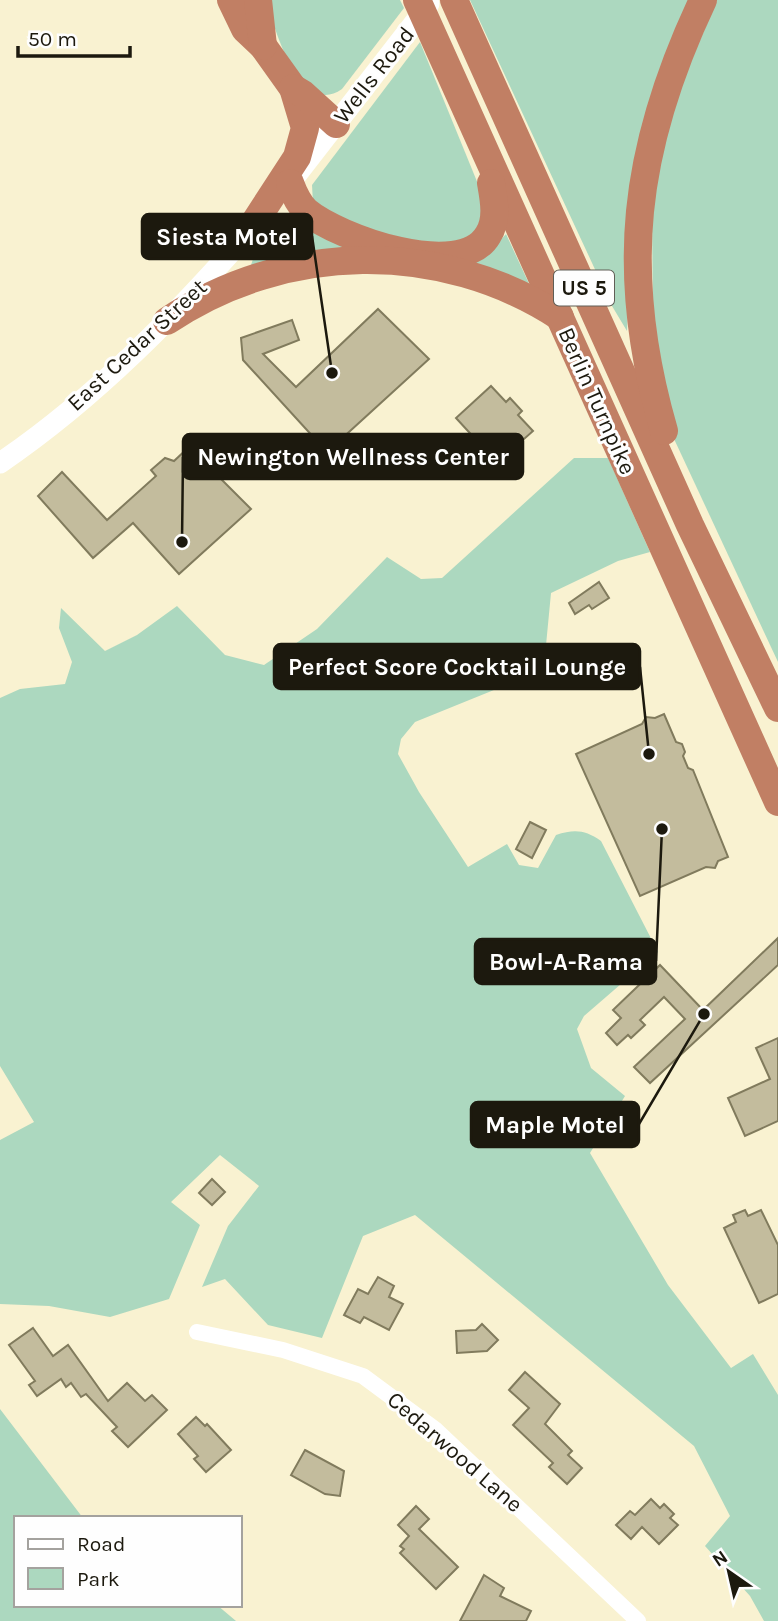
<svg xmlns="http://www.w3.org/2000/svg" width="778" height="1621" font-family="Karla,sans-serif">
<rect width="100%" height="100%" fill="#f9f2d1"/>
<!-- green -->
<g fill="#acd8bf">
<path d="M 267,0 L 400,0 L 404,8 L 342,89 C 300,119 273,27 267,0 Z"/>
<polygon points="470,0 692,0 633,195 627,331 612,306"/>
<polygon points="717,0 778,0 778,662 675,441 653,330 652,214 660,155 686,73"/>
<polygon points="420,42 487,206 485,217 469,240 437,246 365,229 313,203 312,185"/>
<polygon points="291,213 394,252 250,268 254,256"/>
<polygon points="506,234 531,288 454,264 485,257"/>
<path d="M 574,458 L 608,458 L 650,552 L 618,561 L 551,593 L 542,687 L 514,682 L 415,722 L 401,739 L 398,754 L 419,792 L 468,867 L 507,844 L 519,865 L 538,868 L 556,835 C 575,829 585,830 601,841 L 658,952 L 584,1016 L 577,1029 L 591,1068 L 625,1096 L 590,1153 L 668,1285 L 731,1368 L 753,1354 L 778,1395 L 778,1621 L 764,1621 L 750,1596 L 705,1546 L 730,1516 L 694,1446 L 415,1215 L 363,1236 L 322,1338 L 268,1325 L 225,1279 L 202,1287 L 228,1226 L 259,1186 L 220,1155 L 171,1202 L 200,1225 L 169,1299 L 110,1317 L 49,1306 L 0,1304 L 0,1140 L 34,1122 L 0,1066 L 0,698 L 20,689 L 65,684 L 72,662 L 59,628 L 61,608 L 105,651 L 137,635 L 177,606 L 225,655 L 264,665 L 317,629 L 387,557 L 421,579 L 442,578 Z"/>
<polygon points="0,1409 83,1518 16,1518 16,1605 217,1605 236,1621 0,1621"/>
</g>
<!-- building -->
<g fill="#c3bc9d" stroke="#817b5d" stroke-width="2">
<polygon points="378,309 429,359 327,452 243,360 241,338 292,320 299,340 263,354 296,387"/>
<polygon points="491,386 506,402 510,398 522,411 518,415 533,431 497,463 492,458 484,465 471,450 479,443 456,418"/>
<polygon points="189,447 251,509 179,574 133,523 93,558 38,496 62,472 107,520 156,476 151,470 165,458 174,461"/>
<polygon points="599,582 609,598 592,609 589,605 575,614 569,603"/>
<polygon points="664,714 676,742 682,744 685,752 683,756 688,768 693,770 728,857 718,861 715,868 706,867 640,896 576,754 642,724 646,717 655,718"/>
<polygon points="530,822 546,830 532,858 516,849"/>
<polygon points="778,938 778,965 650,1083 634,1067 685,1019 664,997 640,1020 645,1025 631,1038 628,1035 617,1045 606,1033 621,1018 613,1010 660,965 703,1010"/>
<polygon points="778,1038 778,1121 745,1136 728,1098 770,1079 756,1048"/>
<polygon points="212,1179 225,1192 212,1205 199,1193"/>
<polygon points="745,1210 748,1216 761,1210 778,1245 778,1294 759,1303 724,1228 736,1222 733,1215"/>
<polygon points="378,1277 394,1286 389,1297 403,1304 389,1330 364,1317 360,1323 344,1315 358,1289 368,1294"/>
<polygon points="482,1324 498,1340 487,1351 457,1353 456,1331 476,1330"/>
<polygon points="33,1328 53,1356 68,1345 108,1401 127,1383 145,1401 152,1395 167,1410 128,1447 112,1431 117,1427 86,1394 81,1397 71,1383 66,1387 61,1379 37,1396 29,1385 35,1381 9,1345"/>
<polygon points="525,1372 560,1404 545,1424 572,1451 568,1455 582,1468 567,1484 549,1467 553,1463 513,1425 529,1408 509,1390"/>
<polygon points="196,1417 205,1426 207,1424 231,1450 206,1472 194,1459 198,1456 178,1434"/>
<polygon points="305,1450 344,1471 340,1496 325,1494 291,1475"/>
<polygon points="651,1499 660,1508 664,1504 674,1514 670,1518 678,1525 659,1544 642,1527 631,1539 616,1525 630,1511 635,1515"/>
<polygon points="416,1506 429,1519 419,1529 458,1567 436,1589 400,1553 404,1549 400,1546 409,1536 398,1525"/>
<polygon points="484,1575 504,1588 500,1596 531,1611 526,1621 460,1621"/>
</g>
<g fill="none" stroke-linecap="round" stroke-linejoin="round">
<!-- street -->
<polyline stroke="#fff" stroke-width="16" points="197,1332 283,1350 363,1376 436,1430 638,1621"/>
<!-- secondary -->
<g stroke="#fff" stroke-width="21">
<polyline points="294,178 429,4"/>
<path d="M 0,463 C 97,397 179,312 256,224"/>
</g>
<!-- highway -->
<g stroke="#c17f64" stroke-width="28">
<polyline points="231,0 245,29 263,46 293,88 305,128 297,157 247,234"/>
<polyline points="258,0 263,46"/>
<polyline points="417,0 778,802"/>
<polyline points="454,0 690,525 778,708"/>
<polyline points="293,88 303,94 336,124"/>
<path d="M 290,183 C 294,194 298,203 306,211 C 338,238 461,282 488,235 C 498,220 494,200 491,183"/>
<path d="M 167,321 C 284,242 441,239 560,317"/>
<path d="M 664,431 C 618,272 633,148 703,0"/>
</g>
</g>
<g text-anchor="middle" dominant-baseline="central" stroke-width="6" stroke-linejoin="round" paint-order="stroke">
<!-- shield labels -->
<rect fill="#fefefe" stroke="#605e56" stroke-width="2" x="554" y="270.5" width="60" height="35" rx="5"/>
<g font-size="21" font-weight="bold" fill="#1c190e">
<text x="584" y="288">US 5</text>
</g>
<!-- street labels -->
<g font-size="23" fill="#1c190e" stroke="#fefefe">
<text transform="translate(374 75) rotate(-52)">Wells Road</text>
<text transform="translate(137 345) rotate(-43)">East Cedar Street</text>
<text transform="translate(597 401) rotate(66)">Berlin Turnpike</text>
<text transform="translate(455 1452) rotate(41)">Cedarwood Lane</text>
</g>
</g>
<!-- callouts -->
<path fill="none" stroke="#1c190e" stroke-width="2.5" d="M332 373L312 236M182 542L183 457M649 754L640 667M662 829L656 961M704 1014L639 1124"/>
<g fill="#1c190e" stroke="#fefefe" stroke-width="2.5">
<circle cx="332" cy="373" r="7"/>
<circle cx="182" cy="542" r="7"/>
<circle cx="649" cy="754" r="7"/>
<circle cx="662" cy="829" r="7"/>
<circle cx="704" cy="1014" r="7"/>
</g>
<g fill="#1c190e" stroke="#1c190e" stroke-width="2.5">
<rect x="142" y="214" width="170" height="45" rx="7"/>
<rect x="183" y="434" width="340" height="45" rx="7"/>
<rect x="274" y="644" width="366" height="45" rx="7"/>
<rect x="475" y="939" width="181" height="45" rx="7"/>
<rect x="471" y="1102" width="168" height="45" rx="7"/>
</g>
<g font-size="24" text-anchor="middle" font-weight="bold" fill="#fff">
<text x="227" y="245">Siesta Motel</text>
<text x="353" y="465">Newington Wellness Center</text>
<text x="457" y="675">Perfect Score Cocktail Lounge</text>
<text x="566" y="970">Bowl-A-Rama</text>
<text x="555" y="1133">Maple Motel</text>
</g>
<!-- legend -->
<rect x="14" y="1516" width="228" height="91" fill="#fefefe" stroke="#a4a29e" stroke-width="2"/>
<rect x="28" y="1539" width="35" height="10" fill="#ffffff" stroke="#a4a29e" stroke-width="2"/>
<text x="77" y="1551" font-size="21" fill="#1c190e">Road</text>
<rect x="28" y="1568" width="35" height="21" fill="#acd8bf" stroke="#a4a29e" stroke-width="2"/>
<text x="77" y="1586" font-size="21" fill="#1c190e">Park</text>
<!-- north arrow -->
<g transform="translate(729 1572) rotate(326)" stroke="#fefefe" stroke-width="5" paint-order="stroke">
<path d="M0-5L12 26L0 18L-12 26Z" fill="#1c190e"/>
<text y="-10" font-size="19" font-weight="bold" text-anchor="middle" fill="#1c190e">N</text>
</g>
<!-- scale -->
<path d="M18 46v10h112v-10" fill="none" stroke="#1c190e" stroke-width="3.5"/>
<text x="28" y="46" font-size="21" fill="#1c190e" stroke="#fefefe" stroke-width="5" paint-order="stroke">50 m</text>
</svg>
